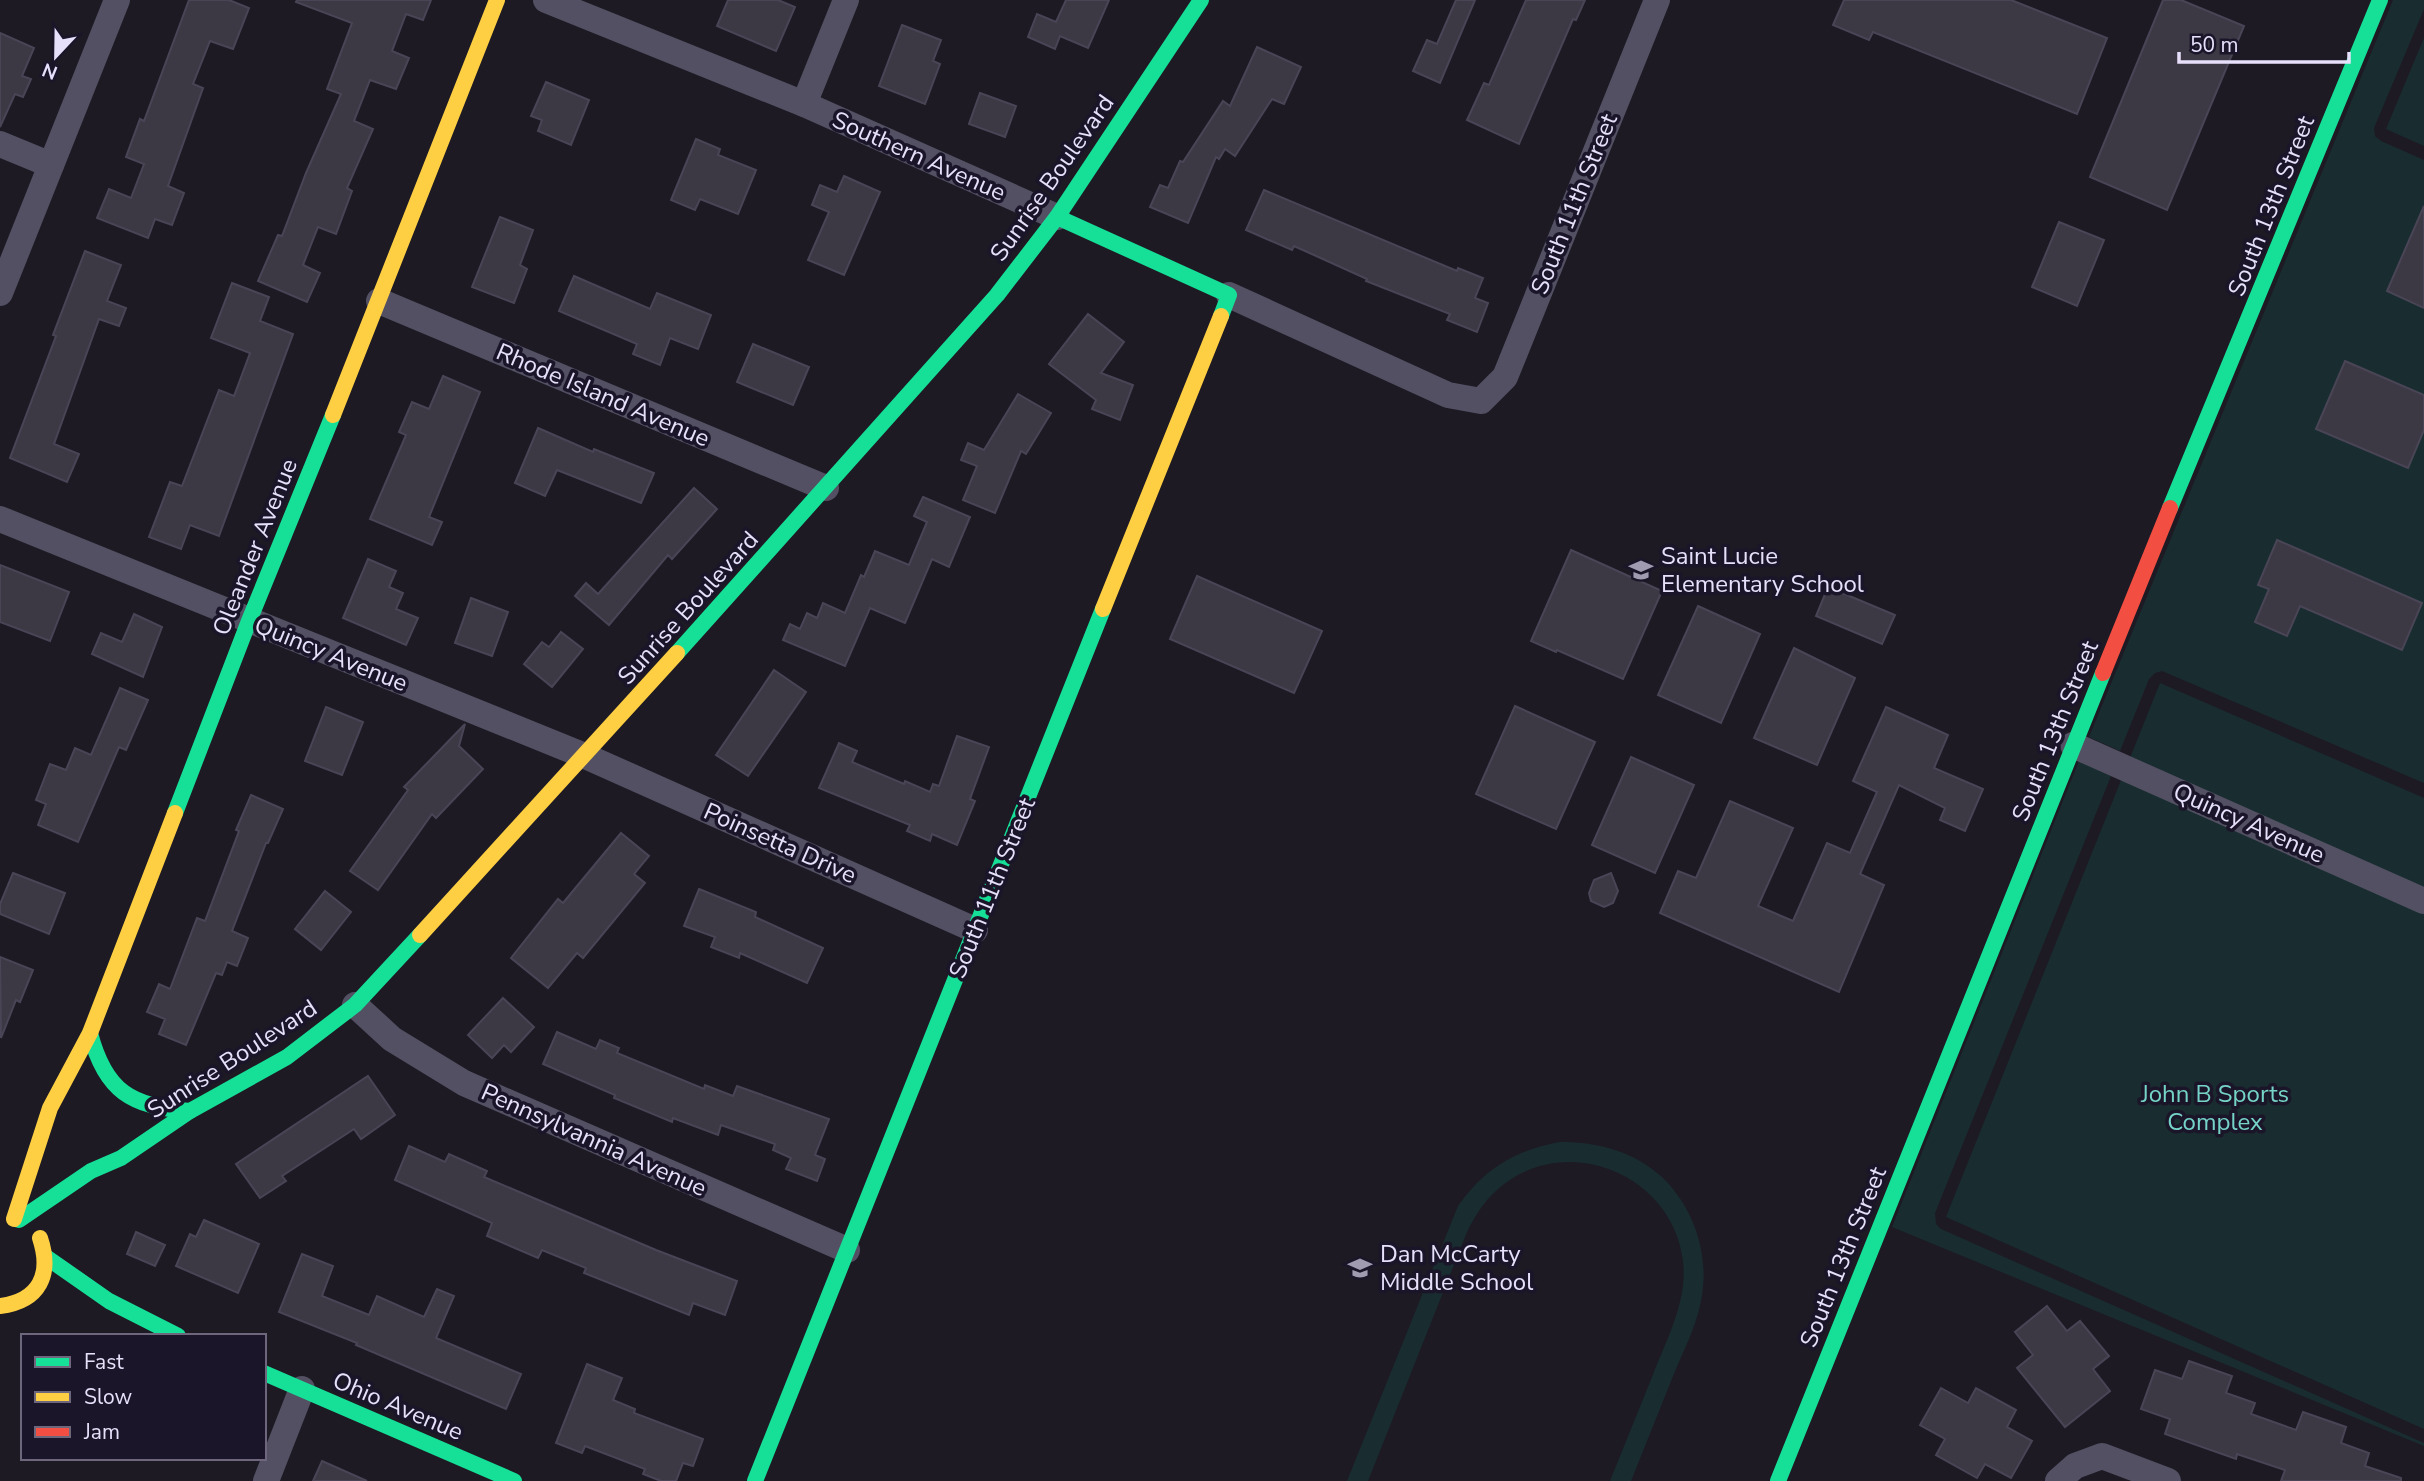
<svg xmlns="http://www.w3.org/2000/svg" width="2424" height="1481" font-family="'Nunito Sans',sans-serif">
<rect width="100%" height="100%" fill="#1d1a24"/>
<!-- green -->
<g fill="#192d30">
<polygon points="2393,0 2424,0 2424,9 2374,128 2375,136 2381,141 2424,160 2424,783 2162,671 2155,673 2149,679 2120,751 2089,737"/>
<polygon points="2424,38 2424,146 2386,129"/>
<polygon points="2160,683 2424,798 2424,1429 1946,1217"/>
<polygon points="2079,761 2111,776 1935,1213 1936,1224 1941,1229 2424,1443 2424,1446 1892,1227"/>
<path d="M 1560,1142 C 1598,1142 1634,1151 1663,1178 C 1695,1210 1710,1256 1701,1301 C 1696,1327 1683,1352 1673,1376 C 1659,1411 1645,1446 1631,1481 L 1610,1481 C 1624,1446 1638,1412 1652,1377 C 1666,1341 1688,1301 1683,1261 C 1673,1174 1565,1130 1498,1189 C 1484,1201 1475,1216 1467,1232 L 1368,1481 L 1347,1481 L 1458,1206 C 1484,1169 1515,1150 1560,1142 Z"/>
</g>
<!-- building -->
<g fill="#3c3945" stroke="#4a4556" stroke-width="2">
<polygon points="189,0 229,0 249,8 233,49 210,41 193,84 203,88 168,186 184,193 172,225 155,219 148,238 97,218 109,189 131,198 144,164 126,157 140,119 144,121"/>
<polygon points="297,0 431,0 423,20 406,14 392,51 409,58 396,89 370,80 354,121 373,129 347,188 352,191 336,234 318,227 303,265 320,273 307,302 258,281 278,235 282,236 306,173 341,94 327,89 352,23 296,2"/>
<polygon points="728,0 778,0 795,7 776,51 717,26"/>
<polygon points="1066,0 1109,0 1088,48 1060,36 1055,49 1028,37 1037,14 1056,22"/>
<polygon points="1456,0 1475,0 1440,83 1413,71 1427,40 1437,44"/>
<polygon points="1526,0 1585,0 1576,20 1573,19 1519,144 1467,120 1484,83 1489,85"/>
<polygon points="1844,0 2011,0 2107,38 2077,114 1873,32 1869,40 1833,25"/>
<polygon points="2163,0 2181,0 2244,26 2167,210 2090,177"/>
<polygon points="902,25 941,40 933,61 940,64 925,104 879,86"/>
<polygon points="0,33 34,48 22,76 31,79 23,97 15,94 0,127"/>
<polygon points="1257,47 1301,67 1284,104 1272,99 1235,156 1225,149 1219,159 1216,157 1188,223 1150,207 1160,185 1168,188 1180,161 1183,162 1223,101 1230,106"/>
<polygon points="546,82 589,100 571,145 538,131 542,120 531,116"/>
<polygon points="980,93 1016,106 1005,137 969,124"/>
<polygon points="696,139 720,149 718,155 756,170 738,214 700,199 695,210 671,200"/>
<polygon points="844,176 880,192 844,275 808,260 829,212 812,205 820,185 837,192"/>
<polygon points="1264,190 1457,271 1458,268 1483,278 1475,298 1488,303 1477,332 1447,320 1450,314 1366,281 1367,279 1294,246 1292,250 1246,230"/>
<polygon points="2424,206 2424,308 2387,291"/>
<polygon points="500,217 533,230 520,265 527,269 514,303 472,287"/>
<polygon points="2059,222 2104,240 2077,306 2032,287"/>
<polygon points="85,251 121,265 107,301 126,308 119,326 99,319 54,444 79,454 67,482 10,458 56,336 53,335"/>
<polygon points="574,276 650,309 657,293 711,315 698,349 670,338 660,365 633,354 637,344 559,311"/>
<polygon points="232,283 269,297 260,321 293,334 219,536 190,525 181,549 149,537 170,482 182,486 219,390 234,396 250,353 211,338"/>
<polygon points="1088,314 1124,342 1101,373 1133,385 1120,420 1092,409 1096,400 1049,364"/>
<polygon points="753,344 809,367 793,405 737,382"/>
<polygon points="2345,361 2424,395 2424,430 2408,468 2316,429"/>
<polygon points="443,376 480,392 429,517 442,522 432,545 370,519 406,435 399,432 412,402 429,409"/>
<polygon points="1018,394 1051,413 1026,454 1021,451 995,513 963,500 977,466 961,460 968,443 984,450"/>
<polygon points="538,428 593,452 594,449 654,473 641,503 557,470 545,496 515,483"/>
<polygon points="694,488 717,509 672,559 668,555 609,625 575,596 586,583 598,594"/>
<polygon points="923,497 970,517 949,567 932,559 905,623 870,608 845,666 783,640 790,624 800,629 807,613 817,618 823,603 845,613 861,575 864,577 875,551 909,565 927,522 914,516"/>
<polygon points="2277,540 2422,603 2402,650 2300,606 2287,636 2255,622 2269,589 2258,585"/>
<polygon points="1571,550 1662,591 1623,679 1557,650 1556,652 1531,641"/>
<polygon points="368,559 396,571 389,587 403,593 396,609 418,618 406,645 343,618"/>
<polygon points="0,565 69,592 50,641 0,622"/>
<polygon points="1197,576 1322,631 1294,693 1170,639"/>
<polygon points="1828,587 1895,615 1882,644 1816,616"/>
<polygon points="471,598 508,612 492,656 455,643"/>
<polygon points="1698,606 1760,634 1721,723 1658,695"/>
<polygon points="134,614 162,627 143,677 92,654 101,633 122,642"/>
<polygon points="561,632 583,649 552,687 524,664 542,642 549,647"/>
<polygon points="1794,648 1855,678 1817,765 1754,738"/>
<polygon points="774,670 806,692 748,776 716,755"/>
<polygon points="120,688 148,700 126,750 119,747 78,842 38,825 46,804 36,800 50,764 66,770 75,748 91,755"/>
<polygon points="1515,706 1595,742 1556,829 1476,794"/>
<polygon points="326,707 363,722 342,775 305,761"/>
<polygon points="1886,707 1948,735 1934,768 1983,789 1965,831 1940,820 1945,808 1899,785 1860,874 1884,885 1839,992 1660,913 1678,871 1696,878 1730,801 1793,828 1758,906 1793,921 1827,843 1850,853 1877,792 1853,781"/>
<polygon points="465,724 459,746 483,769 436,818 432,814 378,890 350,871 408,790 404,787"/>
<polygon points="957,736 989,747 970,799 975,801 957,845 932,834 930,841 907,831 910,825 819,788 839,743 857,751 852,762 904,784 905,781 930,792 933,784 939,786"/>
<polygon points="1631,757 1694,785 1655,873 1592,845"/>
<polygon points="251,795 283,809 268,843 266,843 232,931 248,938 237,966 227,962 222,975 216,973 186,1045 159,1034 165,1019 147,1012 159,984 170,989 197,918 205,921 239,831 236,830"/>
<polygon points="621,833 649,856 634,874 645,883 583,958 577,953 548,988 511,958 558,899 563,903"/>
<polygon points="13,873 65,893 49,934 0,914 0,904"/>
<polygon points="1611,873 1618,891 1613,903 1604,907 1591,901 1589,893 1594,880"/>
<polygon points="699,889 756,912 755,917 823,948 807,983 740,953 739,958 711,947 715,937 684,926"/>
<polygon points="325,891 351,912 321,950 295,929"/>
<polygon points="0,957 33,970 20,1002 16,1000 1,1038"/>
<polygon points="503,998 534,1027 511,1052 504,1045 492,1058 468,1035"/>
<polygon points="557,1032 596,1049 600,1040 619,1048 617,1053 704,1089 705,1085 733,1096 737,1086 829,1119 815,1155 825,1159 817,1181 786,1169 791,1158 773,1150 775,1144 721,1125 718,1135 673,1118 672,1122 614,1098 615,1095 543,1064"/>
<polygon points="368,1076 395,1115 361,1139 354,1129 282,1176 286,1181 260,1198 236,1164"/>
<polygon points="409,1146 445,1162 449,1154 487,1171 484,1177 656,1250 737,1281 725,1315 693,1303 689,1315 584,1273 586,1268 542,1250 538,1258 487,1236 492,1223 395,1180"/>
<polygon points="204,1220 259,1244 238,1293 176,1266 190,1234 196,1237"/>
<polygon points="136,1232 165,1245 155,1266 127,1254"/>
<polygon points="302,1254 333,1266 322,1296 369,1315 377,1296 424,1317 437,1289 454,1296 436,1338 521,1374 506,1409 356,1345 357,1343 279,1312"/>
<polygon points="2047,1306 2067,1331 2080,1321 2109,1356 2093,1369 2110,1391 2065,1427 2017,1368 2033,1355 2015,1332"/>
<polygon points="2189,1361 2232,1376 2226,1393 2255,1403 2251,1414 2296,1430 2303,1412 2346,1427 2341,1443 2369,1453 2365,1466 2401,1478 2401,1481 2281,1481 2285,1470 2237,1454 2236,1459 2165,1434 2170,1419 2141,1409 2155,1370 2182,1379"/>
<polygon points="587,1364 622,1378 613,1400 635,1409 634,1413 703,1439 693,1466 683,1463 676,1481 661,1481 643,1474 645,1469 585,1446 582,1453 556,1443"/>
<polygon points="1941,1388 1968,1403 1976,1388 2016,1410 2007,1427 2032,1441 2011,1478 1985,1464 1977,1478 1936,1455 1945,1439 1920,1425"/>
<polygon points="322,1461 367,1481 313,1481"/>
</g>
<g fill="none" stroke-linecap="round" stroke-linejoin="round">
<!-- street -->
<g stroke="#535063" stroke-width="26">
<polyline points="546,0 804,104 1057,217"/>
<polyline points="804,104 846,0"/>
<polyline points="0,144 51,165"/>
<polyline points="0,293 117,0"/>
<polyline points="1229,295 1448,395 1481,401 1505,377 1657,0"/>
<polyline points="379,301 826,488"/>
<polyline points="0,519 585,756 975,930"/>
<polyline points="2073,745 2424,901"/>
<polyline points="355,1005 392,1039 464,1083 847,1250"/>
<polyline points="266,1481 302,1389"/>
<polyline points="2058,1481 2075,1466 2102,1456 2168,1481"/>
</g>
<!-- fast -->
<g stroke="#16e098" stroke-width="16">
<polyline points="1057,217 1229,295 1221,316"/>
<polyline points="2170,508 2380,0"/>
<polyline points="677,653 997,295 1057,217 1201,0"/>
<polyline points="175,813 249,621 333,415"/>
<path d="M 90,1033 C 105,1091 131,1107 190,1111"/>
<polyline points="19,1220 91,1171 121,1158 190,1111 287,1057 355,1005 420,935"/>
<polyline points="46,1257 109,1301 178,1336"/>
<polyline points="264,1373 514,1481"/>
<polyline points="755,1481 1103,609"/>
<polyline points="1778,1481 2103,673"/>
</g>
<!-- slow -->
<g stroke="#ffcf43" stroke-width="16">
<polyline points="333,415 497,0"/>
<polyline points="1103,609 1221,316"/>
<polyline points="420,935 677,653"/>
<polyline points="14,1219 50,1108 90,1033 175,813"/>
<path d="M 0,1306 C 40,1301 52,1274 40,1238"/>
</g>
<!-- jam -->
<polyline stroke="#f24e42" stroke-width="16" points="2103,673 2170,508"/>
</g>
<!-- icons -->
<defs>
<g id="school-bare" transform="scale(1.89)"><path d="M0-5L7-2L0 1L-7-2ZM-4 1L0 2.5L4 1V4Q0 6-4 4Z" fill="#a09bb0" stroke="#1b1529" stroke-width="2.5" paint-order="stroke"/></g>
</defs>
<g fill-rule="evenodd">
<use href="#school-bare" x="1641" y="570"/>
<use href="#school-bare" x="1360" y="1268"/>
</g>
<g text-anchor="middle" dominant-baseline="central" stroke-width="7" stroke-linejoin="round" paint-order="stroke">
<!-- street labels -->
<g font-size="24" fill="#e7e0fb" stroke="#1b1529">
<text transform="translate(919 156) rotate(24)">Southern Avenue</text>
<text transform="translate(1052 178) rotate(-55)">Sunrise Boulevard</text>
<text transform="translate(1574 204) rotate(-68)">South 11th Street</text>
<text transform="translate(2271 206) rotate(-68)">South 13th Street</text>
<text transform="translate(603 395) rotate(23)">Rhode Island Avenue</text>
<text transform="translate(255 547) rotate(-68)">Oleander Avenue</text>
<text transform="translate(688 608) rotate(-48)">Sunrise Boulevard</text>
<text transform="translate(331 654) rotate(22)">Quincy Avenue</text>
<text transform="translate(2055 731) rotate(-68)">South 13th Street</text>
<text transform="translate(2249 823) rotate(24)">Quincy Avenue</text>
<text transform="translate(780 843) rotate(24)">Poinsetta Drive</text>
<text transform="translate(992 888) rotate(-68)">South 11th Street</text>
<text transform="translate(232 1059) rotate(-33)">Sunrise Boulevard</text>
<text transform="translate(594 1140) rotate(24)">Pennsylvannia Avenue</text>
<text transform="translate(1843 1257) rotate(-68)">South 13th Street</text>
<text transform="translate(398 1406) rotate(23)">Ohio Avenue</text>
</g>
<!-- poi labels -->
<g font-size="24" fill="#e7e0fb" stroke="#1b1529" text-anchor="start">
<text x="1661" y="556">Saint Lucie<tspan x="1661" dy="28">Elementary School</tspan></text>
<text x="1380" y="1254">Dan McCarty<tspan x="1380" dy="28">Middle School</tspan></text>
</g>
<!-- park labels -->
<g font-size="24" fill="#75d3c7" stroke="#1b1529">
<text x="2215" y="1094">John B Sports<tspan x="2215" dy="28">Complex</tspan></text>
</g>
</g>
<!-- legend -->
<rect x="21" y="1334" width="245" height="126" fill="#1b1529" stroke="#6d667d" stroke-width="2"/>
<rect x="35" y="1357" width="35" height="10" fill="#16e098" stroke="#6d667d" stroke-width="2"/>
<text x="84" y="1369" font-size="21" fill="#e7e0fb">Fast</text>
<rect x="35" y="1392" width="35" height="10" fill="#ffcf43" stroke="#6d667d" stroke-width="2"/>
<text x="84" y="1404" font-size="21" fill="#e7e0fb">Slow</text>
<rect x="35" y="1427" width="35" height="10" fill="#f24e42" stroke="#6d667d" stroke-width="2"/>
<text x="84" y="1439" font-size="21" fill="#e7e0fb">Jam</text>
<!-- north arrow -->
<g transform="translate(56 56) rotate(202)" stroke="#1b1529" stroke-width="5" paint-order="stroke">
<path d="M0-5L12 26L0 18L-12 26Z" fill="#e7e0fb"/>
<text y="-10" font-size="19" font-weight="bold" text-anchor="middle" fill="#e7e0fb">N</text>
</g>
<!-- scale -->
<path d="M2179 52v10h170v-10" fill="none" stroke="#e7e0fb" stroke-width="3.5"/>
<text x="2190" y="52" font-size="21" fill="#e7e0fb" stroke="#1b1529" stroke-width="5" paint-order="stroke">50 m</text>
</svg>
